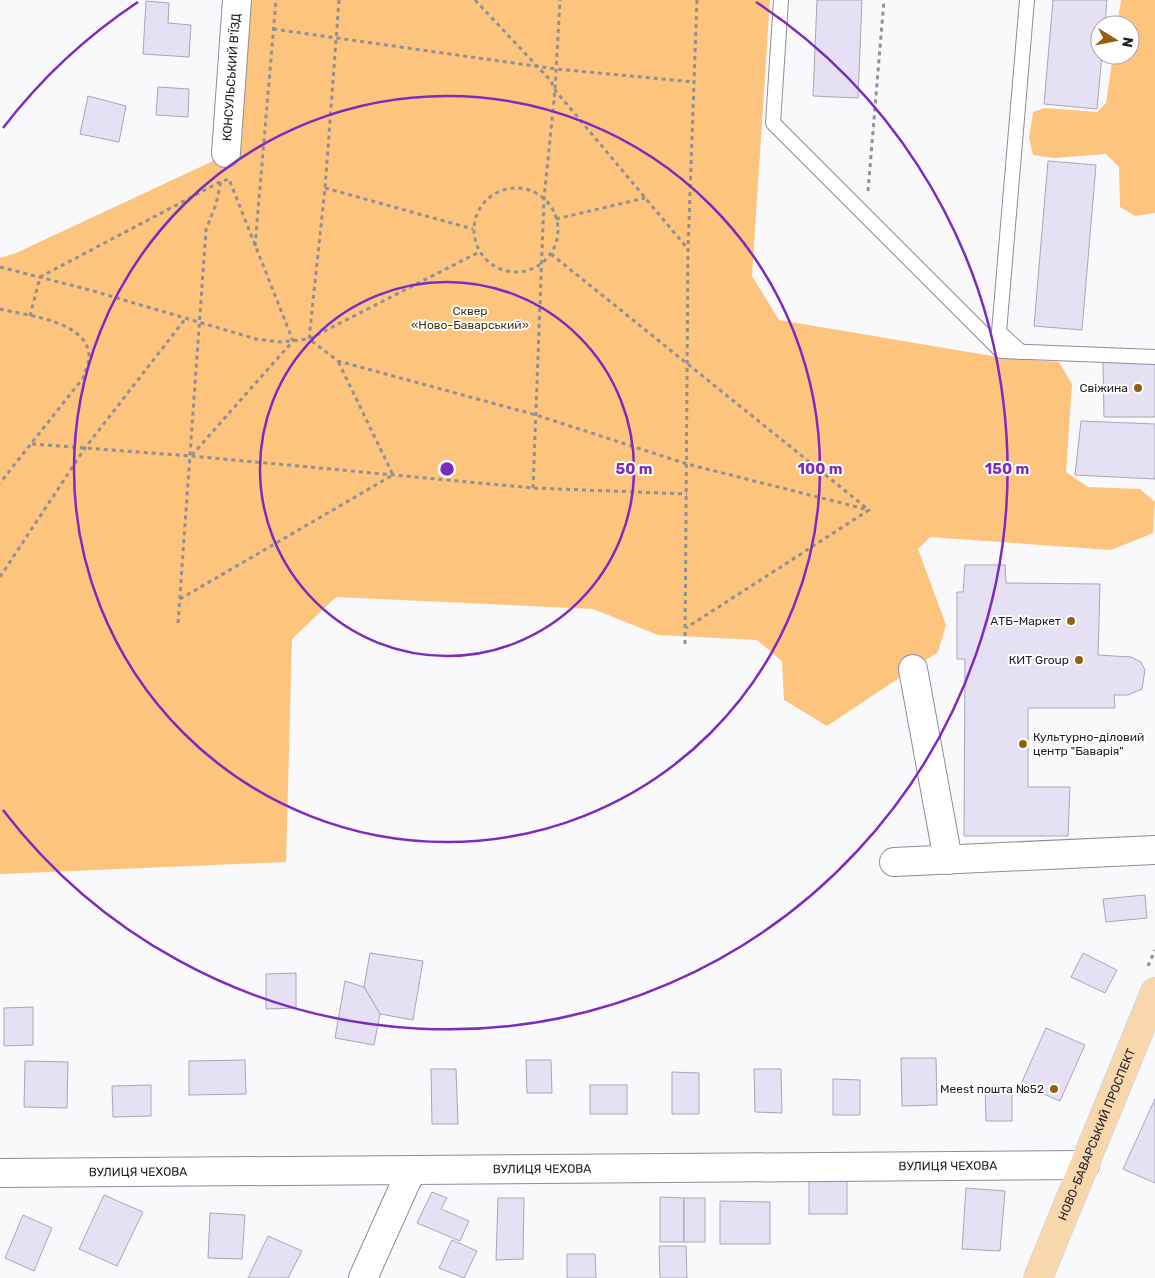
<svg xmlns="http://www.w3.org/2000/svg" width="1155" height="1278" font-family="Rubik,sans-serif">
<rect width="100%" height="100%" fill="#f9f9fc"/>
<!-- green -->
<g fill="#fdc47e">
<polygon points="251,0 770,0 752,276 779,320 1004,358 1059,362 1072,384 1066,472 1088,487 1140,489 1155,502 1153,533 1111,550 930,537 918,549 946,625 938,652 827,726 784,700 782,661 757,640 658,635 593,609 336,597 292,639 286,862 0,874 0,258 16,253 241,148"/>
<polygon points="1121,0 1155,0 1155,213 1135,216 1120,207 1119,167 1106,154 1054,158 1033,155 1029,138 1033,112 1045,108 1097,112 1106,103 1113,55 1130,55 1130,25 1117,25"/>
</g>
<!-- building -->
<g fill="#e5e0f3" stroke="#a9a5b6">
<polygon points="817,0 862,0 858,98 813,96"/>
<polygon points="1053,0 1107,0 1105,25 1100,25 1100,55 1102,55 1097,109 1044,104"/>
<polygon points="146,1 169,3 168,23 191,25 189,57 143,54"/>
<polygon points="158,87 189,89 188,117 156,115"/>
<polygon points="88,96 126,106 119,142 80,134"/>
<polygon points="1048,161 1096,165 1082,330 1034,326"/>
<polygon points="1103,361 1155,362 1155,417 1104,417"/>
<polygon points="1081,421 1155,424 1155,479 1075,475"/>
<polygon points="965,565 1005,565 1006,583 1100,584 1098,655 1131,657 1141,662 1145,670 1142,689 1128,695 1114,695 1115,708 1028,708 1028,787 1070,787 1068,836 964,836 965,659 957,659 957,592 963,592"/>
<polygon points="1145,895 1147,918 1106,922 1103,899"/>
<polygon points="370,953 423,961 413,1020 380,1014 364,987"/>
<polygon points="1083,953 1117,970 1105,993 1071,977"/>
<polygon points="296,973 296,1008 266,1009 266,974"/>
<polygon points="345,981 364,987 380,1014 374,1045 335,1038"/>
<polygon points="33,1007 33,1045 4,1046 4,1008"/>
<polygon points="1046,1028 1085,1045 1060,1101 1021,1084"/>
<polygon points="901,1058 936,1058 937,1105 902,1106"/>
<polygon points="245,1060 246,1094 189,1095 189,1061"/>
<polygon points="526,1060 551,1060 552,1093 527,1093"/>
<polygon points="25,1061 68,1062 67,1108 24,1107"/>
<polygon points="431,1069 456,1069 458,1124 432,1124"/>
<polygon points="754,1069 781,1069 782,1113 755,1112"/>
<polygon points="672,1072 699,1073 699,1114 672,1114"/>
<polygon points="833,1079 860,1080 860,1115 833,1115"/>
<polygon points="151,1085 151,1116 113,1117 112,1086"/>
<rect x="590" y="1085" width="37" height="29"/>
<polygon points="985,1087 1012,1088 1012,1121 986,1121"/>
<polygon points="1155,1099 1155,1183 1123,1169"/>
<rect x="809" y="1181" width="38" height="33"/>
<polygon points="966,1188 1005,1191 1000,1251 962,1249"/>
<polygon points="432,1192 447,1198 441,1209 469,1221 460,1241 417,1223"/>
<polygon points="104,1195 143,1212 117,1266 79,1249"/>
<polygon points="660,1197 684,1198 684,1242 660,1242"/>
<polygon points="498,1198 524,1198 523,1259 496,1260"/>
<rect x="684" y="1198" width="21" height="44"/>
<polygon points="720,1201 770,1202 770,1244 720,1244"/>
<polygon points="210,1213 245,1215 242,1259 208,1258"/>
<polygon points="23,1215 52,1228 34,1271 5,1258"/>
<polygon points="268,1236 302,1251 288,1278 248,1278"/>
<polygon points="452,1240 477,1251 464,1278 439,1268"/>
<polygon points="659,1246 686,1246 687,1278 660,1278"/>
<polygon points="567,1254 595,1254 596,1278 567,1278"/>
</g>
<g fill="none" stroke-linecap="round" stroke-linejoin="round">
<!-- service casing -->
<g stroke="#8f8b9c" stroke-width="16">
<g id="service">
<polyline points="781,0 773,123 1001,351 1155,357"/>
<polyline points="1021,352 999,332 1027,0"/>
</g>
</g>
<!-- minor casing -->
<g stroke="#8f8b9c" stroke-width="30">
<g id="minor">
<path id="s1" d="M 226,153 L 237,0"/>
<polyline points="913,669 948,860"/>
<polyline points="894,862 1155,850"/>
<path id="s2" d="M 0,1173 L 1085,1165"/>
<polyline points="363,1278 411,1171"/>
</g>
</g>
<!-- primary casing -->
<g stroke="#d7d7d8" stroke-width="30">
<g id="primary">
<path id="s3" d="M 1038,1278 L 1155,992"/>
</g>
</g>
<!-- path -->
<g stroke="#919095" stroke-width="3" stroke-dasharray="4 4" stroke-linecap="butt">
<polyline points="339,0 325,188 309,339 338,361 536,415 687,464 869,510"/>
<polyline points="475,0 551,81 555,90 688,249"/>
<polyline points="273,29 556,69 694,82"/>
<circle cx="516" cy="230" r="42"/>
<polyline points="325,188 473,229"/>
<polyline points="868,191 884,0"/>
<polyline points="556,219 645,198"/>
<polyline points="255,246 276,0"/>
<polyline points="551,254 869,510 686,628"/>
<polyline points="0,267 90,290 256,339 280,342 309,339 479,252"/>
<path d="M 0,309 C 28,316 91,321 89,359 C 88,365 85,372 83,378 L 0,483"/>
<polyline points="30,316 40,277 220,182 229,179 293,341 191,456"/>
<polyline points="32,444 191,456 533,488 687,494"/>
<polyline points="533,488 544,199 555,90 560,0"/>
<polyline points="0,577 85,448 186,318"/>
<polyline points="180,599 393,475 338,361"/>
<polyline points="178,623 206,230 216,204 221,181"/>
<polyline points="685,644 688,249 697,0"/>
<polyline points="1148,966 1155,950"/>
</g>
<!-- service -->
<use href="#service" stroke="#fff" stroke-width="14"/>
<!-- minor -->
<use href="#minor" stroke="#fff" stroke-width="28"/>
<!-- primary -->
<use href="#primary" stroke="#f9d7ac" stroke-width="28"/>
</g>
<!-- distance rings -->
<g fill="none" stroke="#7b2cbf" stroke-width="2.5">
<circle cx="447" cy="469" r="187"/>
<circle cx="447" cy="469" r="373"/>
<path d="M3 128A560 560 0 0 1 138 2M756 2A560 560 0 1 1 3 810"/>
</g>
<!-- markers -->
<g fill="#926011" stroke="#fff" stroke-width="2">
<circle cx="1138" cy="388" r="5"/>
<circle cx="1071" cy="621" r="5"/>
<circle cx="1079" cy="660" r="5"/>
<circle cx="1023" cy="744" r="5"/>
<circle cx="1054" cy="1089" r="5"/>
</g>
<g text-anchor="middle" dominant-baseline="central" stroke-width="4" stroke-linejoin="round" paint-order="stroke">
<!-- street labels -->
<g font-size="12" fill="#222027" stroke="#fff">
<text stroke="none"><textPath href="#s1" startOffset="76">КОНСУЛЬСЬКИЙ В'ЇЗД</textPath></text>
<text stroke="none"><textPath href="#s3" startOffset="155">НОВО-БАВАРСЬКИЙ ПРОСПЕКТ</textPath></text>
<text stroke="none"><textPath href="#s2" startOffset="948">ВУЛИЦЯ ЧЕХОВА</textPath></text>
<text stroke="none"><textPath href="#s2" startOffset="542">ВУЛИЦЯ ЧЕХОВА</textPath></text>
<text stroke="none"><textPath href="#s2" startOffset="138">ВУЛИЦЯ ЧЕХОВА</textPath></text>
</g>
<!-- park labels -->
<g font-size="12" fill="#4c310c" stroke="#fff">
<text x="470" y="311">Сквер<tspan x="470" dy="14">«Ново-Баварський»</tspan></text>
</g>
<!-- poi labels -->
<g font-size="12" fill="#222027" stroke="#fff" text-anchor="end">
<text x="1128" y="388">Свіжина</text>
<text x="1061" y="621">АТБ-Маркет</text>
<text x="1069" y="660">КИТ Group</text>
<text x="1033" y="737" text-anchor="start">Культурно-діловий<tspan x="1033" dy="14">центр "Баварія"</tspan></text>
<text x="1044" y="1089">Meest пошта №52</text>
</g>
</g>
<circle cx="447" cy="469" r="8" fill="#7b2cbf" stroke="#fff" stroke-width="2.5"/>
<g font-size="15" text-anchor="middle" font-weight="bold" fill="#7b2cbf" stroke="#fff" stroke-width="4" stroke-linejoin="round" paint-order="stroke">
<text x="634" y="474">50 m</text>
<text x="820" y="474">100 m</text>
<text x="1007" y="474">150 m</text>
</g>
<!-- north arrow -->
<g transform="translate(1115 40) rotate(100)"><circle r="24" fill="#ffffff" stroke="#a7a6a9"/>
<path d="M0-4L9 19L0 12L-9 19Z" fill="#926011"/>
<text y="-8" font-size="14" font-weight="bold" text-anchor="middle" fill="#222027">N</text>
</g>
</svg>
